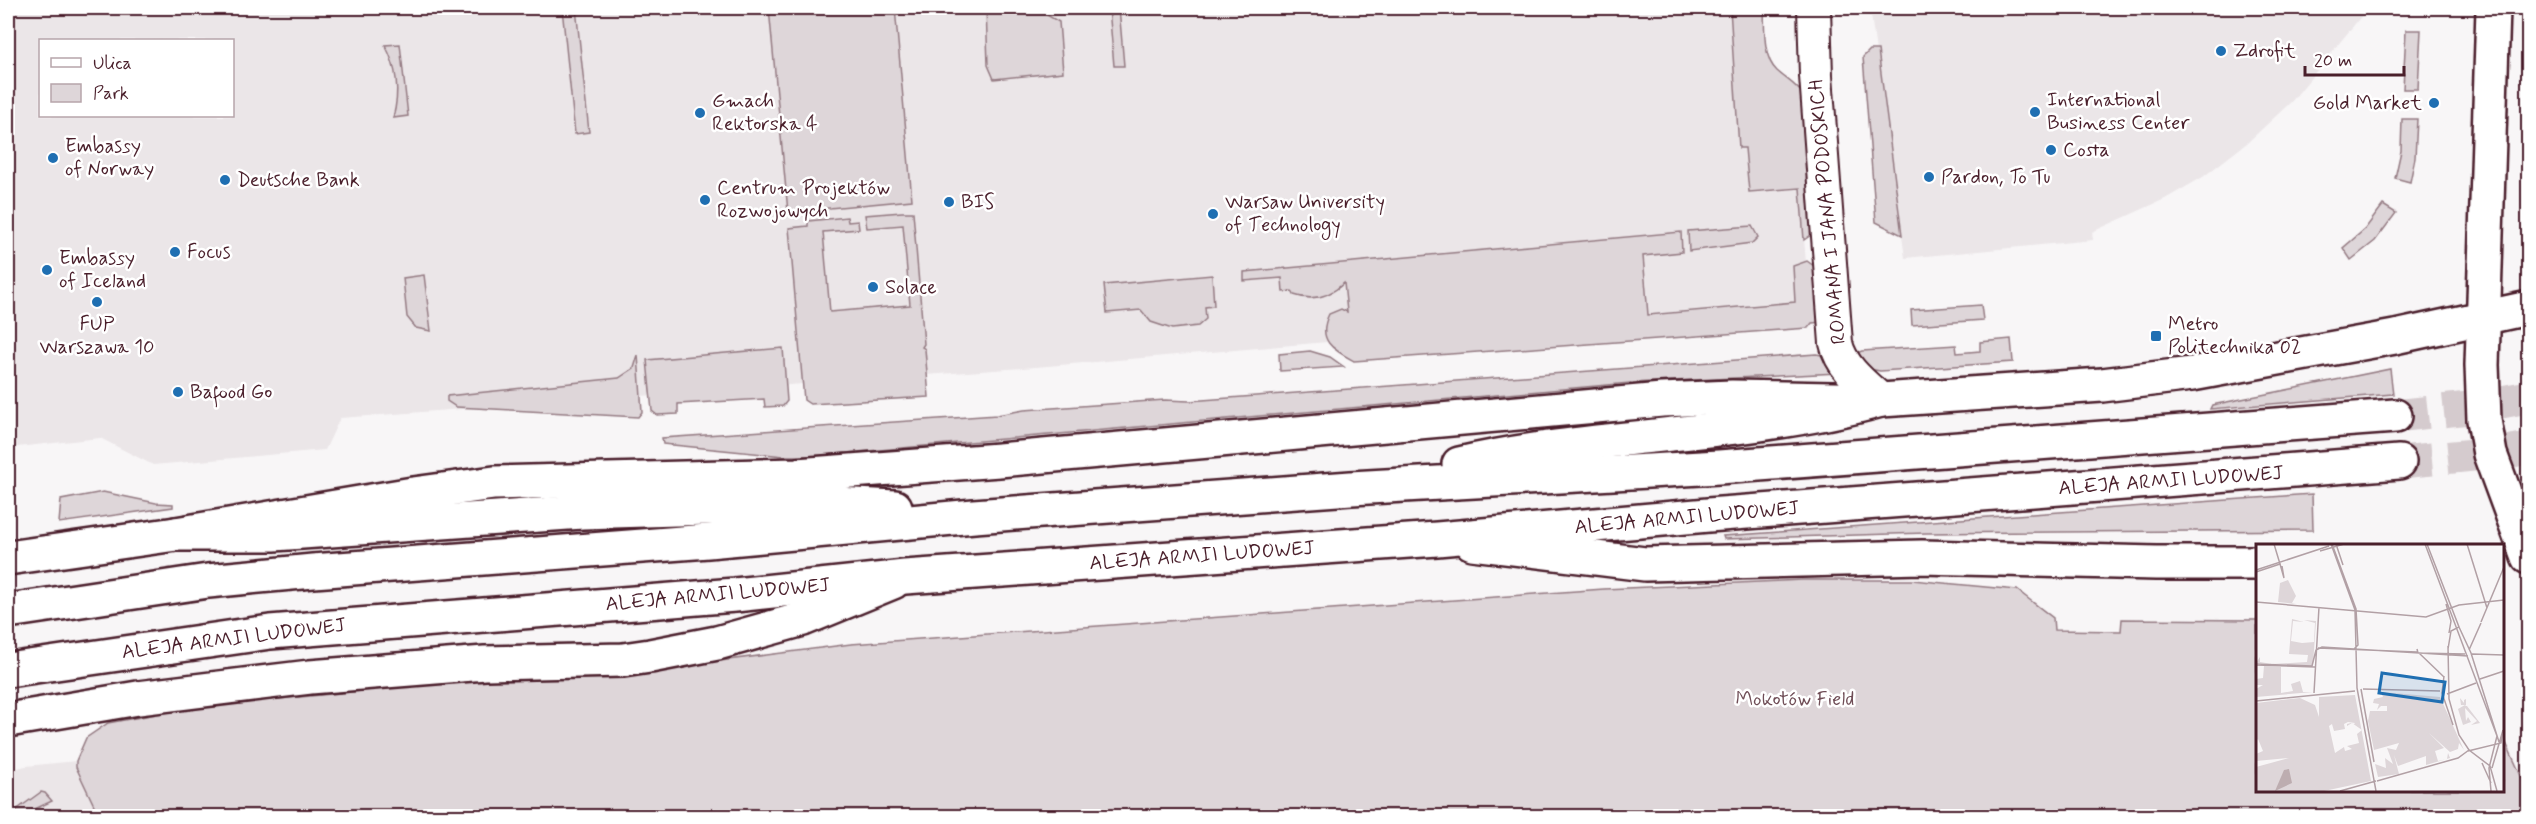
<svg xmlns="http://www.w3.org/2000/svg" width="2536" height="824" font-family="Mynerve,sans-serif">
<rect width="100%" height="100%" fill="#f8f6f7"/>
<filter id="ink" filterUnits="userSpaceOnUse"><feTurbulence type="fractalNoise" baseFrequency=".0167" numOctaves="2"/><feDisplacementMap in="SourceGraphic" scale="12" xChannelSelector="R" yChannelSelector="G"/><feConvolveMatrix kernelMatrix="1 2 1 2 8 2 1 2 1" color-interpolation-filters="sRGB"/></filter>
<g filter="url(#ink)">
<!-- built -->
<g fill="#ebe6e8" fill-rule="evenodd">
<path d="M 8,8 L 1761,8 L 1771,105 L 1800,188 L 1809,301 L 1036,367 L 340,418 L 325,450 L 153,465 L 100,438 L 8,448 ZM 40,40 L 232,40 L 232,116 L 40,116 Z"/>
<polygon points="1870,8 2368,8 2291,102 2247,143 2203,177 2165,199 2092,232 2093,240 1905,258"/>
<polygon points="76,761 77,772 99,816 8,816 8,770 26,766"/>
</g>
<!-- green -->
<g fill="#ded6d9" stroke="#947a82" stroke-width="1.5">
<polygon points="562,8 576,8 589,132 575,134"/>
<polygon points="769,8 895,8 912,200 788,212"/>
<polygon points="986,8 1026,8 1030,10 1035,8 1059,22 1063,72 994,79 988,65"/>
<polygon points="1109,8 1119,8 1124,66 1114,66"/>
<path d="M 1730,8 L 1764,8 C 1765,27 1762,57 1777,71 C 1787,80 1796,84 1804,96 L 1814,233 L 1804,240 L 1800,188 L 1749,192 L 1745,148 L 1739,148 Z"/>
<polygon points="2406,30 2421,30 2418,89 2403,89"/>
<path d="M 400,44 L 408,116 L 393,118 C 400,92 398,69 385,45 Z"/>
<polygon points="1870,50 1878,50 1902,235 1876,222 1863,57"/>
<polygon points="2402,119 2417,119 2415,158 2410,182 2395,178 2401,151"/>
<polygon points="2383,205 2396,213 2375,241 2351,260 2343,248 2365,229"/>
<polygon points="902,212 913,212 924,344 922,347 925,349 929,397 810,404 804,400 789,228 808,226 808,221 847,217 848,222 858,221 859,229 823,232 830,312 910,305 903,225 867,228 865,215"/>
<polygon points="1752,226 1758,237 1752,243 1689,251 1688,231"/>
<path d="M 1681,232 L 1682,252 L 1643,256 L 1648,315 L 1795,302 L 1793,266 L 1807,261 L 1818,269 L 1822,322 L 1812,323 L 1808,328 L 1354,361 C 1334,350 1316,341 1329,314 L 1341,309 L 1347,312 L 1344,283 C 1330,296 1314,302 1294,295 L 1292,291 L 1283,292 L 1282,278 L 1244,281 L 1244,272 Z"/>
<polygon points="424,275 431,331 416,328 407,317 403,278"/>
<polygon points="1212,275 1214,306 1205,307 1206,319 1198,326 1172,329 1151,322 1141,310 1107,313 1104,285"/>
<polygon points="1981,305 1983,320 1912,325 1911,310"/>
<polygon points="2011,339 2013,362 1880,371 1869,369 1851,355 1862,351 1956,345 1957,353 1980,351 1980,342"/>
<polygon points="783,348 787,401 783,406 765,407 764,399 678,404 678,414 657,415 652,411 647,360"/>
<polygon points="1310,351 1330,357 1344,367 1280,371 1279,354"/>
<polygon points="1816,354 1828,356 1838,373 1630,383 812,456 784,456 663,444 662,438 997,415 1024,410 1165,400 1189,401"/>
<polygon points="638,355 642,412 638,417 456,407 447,401 447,396 619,378 634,368"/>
<polygon points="2390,369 2393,394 2210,409 2212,405"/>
<polygon points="103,492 156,503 173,504 173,507 59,523 61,500"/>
<polygon points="2312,494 2313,530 1926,533 1724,539 1723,536"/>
<polygon points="1802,580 1912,580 2017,590 2053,618 2054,630 2121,631 2122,619 2257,620 2257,790 2502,790 2502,734 2528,791 2528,816 99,816 76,767 76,761 86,738 108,723 162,713 248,702 403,687 689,665 851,644 1604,589"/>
<polygon points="41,792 45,793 52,801 20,816 8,816"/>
</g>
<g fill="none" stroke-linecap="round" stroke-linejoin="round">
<!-- primary-tunnel -->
<g stroke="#d5cbce" stroke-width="33" stroke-dasharray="33 16" stroke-linecap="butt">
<polyline points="2395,416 2469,408 2528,397"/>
<polyline points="2399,462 2507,452 2528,448"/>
</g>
<!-- street casing -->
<g stroke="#4a1f2b" stroke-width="36">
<path id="street" d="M 1814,8 L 1816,76 L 1836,343 C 1841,367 1863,384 1881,400"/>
</g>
<!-- secondary casing -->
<g stroke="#4a1f2b" stroke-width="38">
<g id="secondary">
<polyline points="2493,8 2482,365 2484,420 2490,454 2528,557"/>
<polyline points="1472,543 1645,564 1922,557 2156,563 2257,563"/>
<polyline points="8,558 176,534 413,494 494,483 797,475 999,460 1662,400 1732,397 1881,400 2102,385 2192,374 2262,361 2395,337 2528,308"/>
<polyline points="8,720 138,698 310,677 485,663 623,660 650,656 717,643 803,619 893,582"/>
</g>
</g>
<!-- primary casing -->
<g stroke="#4a1f2b" stroke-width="38">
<g id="primary">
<path d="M 1459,464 C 1598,432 1743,438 1881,400"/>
<polyline points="176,534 274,534 582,512 836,504 895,507"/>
<polyline points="8,611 208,581 313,571 708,541 974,516 1351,488 1719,467 2395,416"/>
<polyline points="8,670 270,632 735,595 905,577 1437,539 1708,515 2399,462"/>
</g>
</g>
<!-- street -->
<use href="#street" stroke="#fff" stroke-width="32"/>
<!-- secondary -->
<use href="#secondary" stroke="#fff" stroke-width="33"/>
<!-- primary -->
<use href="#primary" stroke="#fff" stroke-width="33"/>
</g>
</g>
<!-- markers -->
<g fill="#1f6fb2" stroke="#fff" stroke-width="2">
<circle cx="2221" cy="51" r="6"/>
<circle cx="2434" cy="103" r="6"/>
<circle cx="2035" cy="112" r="6"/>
<circle cx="700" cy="113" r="6"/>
<circle cx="2051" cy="150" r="6"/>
<circle cx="53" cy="158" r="6"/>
<circle cx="1929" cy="177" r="6"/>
<circle cx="225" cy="180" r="6"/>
<circle cx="705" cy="200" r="6"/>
<circle cx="949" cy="202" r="6"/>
<circle cx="1213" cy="214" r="6"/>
<circle cx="175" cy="252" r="6"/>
<circle cx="47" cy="270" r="6"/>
<circle cx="873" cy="287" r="6"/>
<circle cx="97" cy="302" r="6"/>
<rect x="2150" y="330" width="12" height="12" rx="3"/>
<circle cx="178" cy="392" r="6"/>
</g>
<g text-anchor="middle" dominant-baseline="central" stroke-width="5" stroke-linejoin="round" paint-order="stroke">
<!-- poi labels -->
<g font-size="20" fill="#4a1f2b" stroke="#fff" text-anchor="start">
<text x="2233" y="51">Zdrofit</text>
<text x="2047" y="100">International<tspan x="2047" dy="23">Business Center</tspan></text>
<text x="712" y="101">Gmach<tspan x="712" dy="23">Rektorska 4</tspan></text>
<text x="2422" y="103" text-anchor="end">Gold Market</text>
<text x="65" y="146">Embassy<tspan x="65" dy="23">of Norway</tspan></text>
<text x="2063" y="150">Costa</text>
<text x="1941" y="177">Pardon, To Tu</text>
<text x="237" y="180">Deutsche Bank</text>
<text x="717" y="188">Centrum Projektów<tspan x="717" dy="23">Rozwojowych</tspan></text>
<text x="961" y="202">BIS</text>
<text x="1225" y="202">Warsaw University<tspan x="1225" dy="23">of Technology</tspan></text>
<text x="187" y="252">Focus</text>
<text x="59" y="258">Embassy<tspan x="59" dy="23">of Iceland</tspan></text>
<text x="885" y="287">Solace</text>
<text x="97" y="324" text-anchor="middle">FUP<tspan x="97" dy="23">Warszawa 10</tspan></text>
<text x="2168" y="324">Metro<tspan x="2168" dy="23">Politechnika 02</tspan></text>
<text x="190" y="392">Bafood Go</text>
</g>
<!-- street labels -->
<g font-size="20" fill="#4a1f2b" stroke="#fff">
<text transform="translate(1828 212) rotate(-95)">ROMANA I JANA PODOSKICH</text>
<text transform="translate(2171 481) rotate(-4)">ALEJA ARMII LUDOWEJ</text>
<text transform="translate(1687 518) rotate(-5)">ALEJA ARMII LUDOWEJ</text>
<text transform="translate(1202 556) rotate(-4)">ALEJA ARMII LUDOWEJ</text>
<text transform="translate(718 595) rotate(-5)">ALEJA ARMII LUDOWEJ</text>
<text transform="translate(234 639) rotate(-7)">ALEJA ARMII LUDOWEJ</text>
</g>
<!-- park labels -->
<g font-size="20" fill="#6f4d56" stroke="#fff">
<text x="1795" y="699">Mokotów Field</text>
</g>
</g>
<!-- overview -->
<g transform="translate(2256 544)">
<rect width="248" height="248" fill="#f8f6f7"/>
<path d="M 32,36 L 40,52 L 36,59 L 40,60 L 22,58 L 24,39 ZM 36,75 L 48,78 L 37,77 L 35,97 L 46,99 L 58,98 L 59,79 L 48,76 L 60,77 L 57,121 L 55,122 L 0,119 L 4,113 L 4,118 L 16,120 L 51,118 L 52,111 L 33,110 ZM 8,122 L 25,123 L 25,149 L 37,147 L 35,140 L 44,137 L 47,148 L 57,148 L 0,153 L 0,145 L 7,141 L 0,141 L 0,135 L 7,134 ZM 125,148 L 184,153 L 208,206 L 203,199 L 202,205 L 194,208 L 173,189 L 188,204 L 179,207 L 182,217 L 191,215 L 192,209 L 194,214 L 170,221 L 170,212 L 142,222 L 138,211 L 143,230 L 122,233 L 119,220 L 130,224 L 129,214 L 137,220 L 131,204 L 140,206 L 143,199 L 118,206 L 112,177 L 114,167 L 131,167 L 131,162 L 125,162 L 121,166 L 123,160 L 117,159 L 118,155 L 127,153 ZM 99,151 L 115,237 L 68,247 L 0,247 L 0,223 L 33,214 L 0,217 L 0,210 L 7,207 L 2,195 L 0,197 L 0,159 L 44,154 L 59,161 L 63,173 L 63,153 ZM 92,178 L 99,179 L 98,180 L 95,179 L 91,180 L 91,182 L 96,179 L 106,186 L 101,190 L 103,199 L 91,202 L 96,205 L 89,207 L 88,203 L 79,209 L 73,182 L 76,180 L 78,187 L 89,185 L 88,180 ZM 204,154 L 208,159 L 208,156 L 210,155 L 210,161 L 209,162 L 211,162 L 224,179 L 215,181 L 221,177 L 209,164 L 210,177 L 212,173 L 215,178 L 207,181 L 202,165 L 209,161 L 205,161 Z" fill="#ded6d9" fill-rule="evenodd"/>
<path d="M 33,225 L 36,239 L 19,247 L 28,226 Z" fill="#bdadb0"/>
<path fill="none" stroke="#b2a0a5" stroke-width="1.5" d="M 18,0 L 24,20M 75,0 L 99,66 L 101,144 L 120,247M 76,0 L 100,65 L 102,101 L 98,105M 80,0 L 87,21M 169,0 L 241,192 L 233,224 L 235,247M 171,0 L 203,83 L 195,87 L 192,105M 211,0 L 231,64M 64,7 L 88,0M 0,26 L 73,2M 0,28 L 24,20 L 28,34 L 26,22M 0,58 L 170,73 L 203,61 L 248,56M 190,60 L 195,77 L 193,89M 225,78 L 248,23M 203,83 L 215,109 L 243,198M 192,102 L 193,155 L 203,191 L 213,206 L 234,222 L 241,247M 62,104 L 161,108M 161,105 L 162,109 L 209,110M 213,106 L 225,79M 163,109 L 188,133M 216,110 L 248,111M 0,120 L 56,122 L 60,106 L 66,103 L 212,112M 0,121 L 59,123M 188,132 L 186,149 L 197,181M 224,135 L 248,127M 105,145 L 118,218M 107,145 L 184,147M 58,149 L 63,63M 191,150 L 220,139M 0,157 L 99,147M 212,207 L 245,199 L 246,190M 226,219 L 235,239M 236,224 L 247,186M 121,237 L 202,214 L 213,206M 84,247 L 120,237"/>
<path fill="#1f6fb2" fill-opacity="0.15" stroke="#1f6fb2" stroke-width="3" d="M 126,129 L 189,138 L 186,158 L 123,149 Z"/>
<rect width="248" height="248" fill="none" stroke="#4a1f2b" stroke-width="3"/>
</g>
<!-- margin -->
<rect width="2536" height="824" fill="none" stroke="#fff" stroke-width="30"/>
<rect x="15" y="15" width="2506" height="794" fill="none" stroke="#4a1f2b" stroke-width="2" filter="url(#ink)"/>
<!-- legend -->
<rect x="39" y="39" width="195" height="78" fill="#ffffff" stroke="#b7a5aa" stroke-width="1.5"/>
<rect x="51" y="58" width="30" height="9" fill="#ffffff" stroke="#b7a5aa" stroke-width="1.5"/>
<text x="93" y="69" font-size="18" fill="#4a1f2b">Ulica</text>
<rect x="51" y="84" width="30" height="18" fill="#ded6d9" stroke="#b7a5aa" stroke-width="1.5"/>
<text x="93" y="99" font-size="18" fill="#4a1f2b">Park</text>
<!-- scale -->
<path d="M2305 66v9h99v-9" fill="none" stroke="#4a1f2b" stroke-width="3"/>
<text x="2314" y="66" font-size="18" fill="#4a1f2b" stroke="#ffffff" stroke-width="4.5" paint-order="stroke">20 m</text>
</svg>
